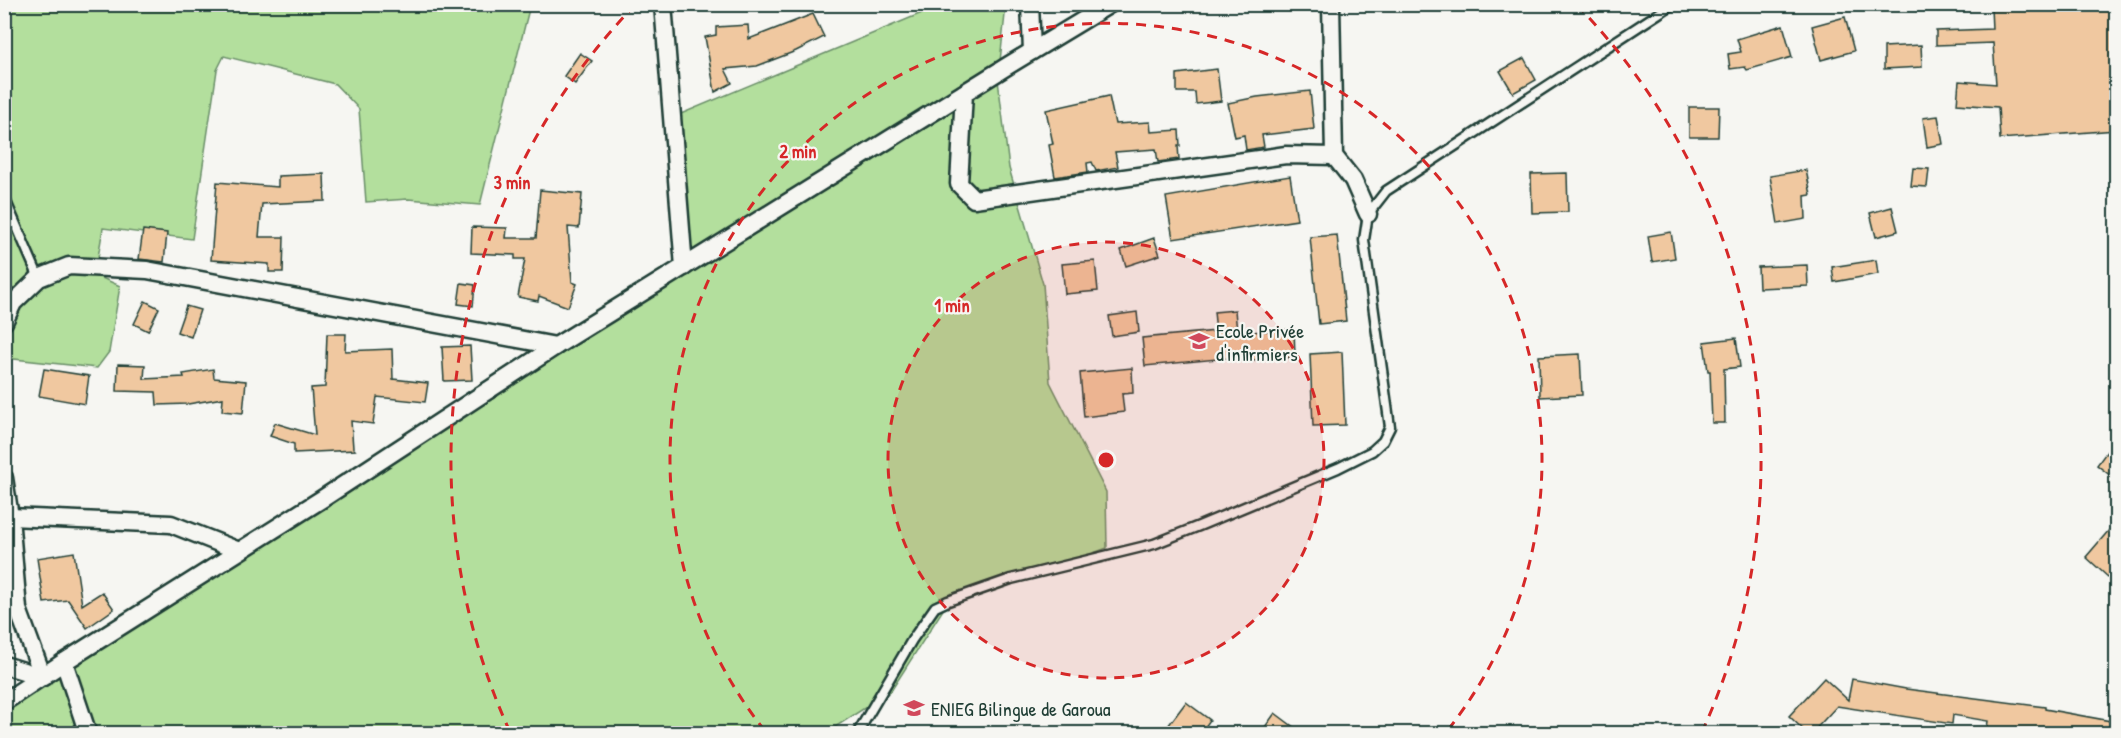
<svg xmlns="http://www.w3.org/2000/svg" width="2121" height="738" font-family="'Patrick Hand',sans-serif">
<rect width="100%" height="100%" fill="#f6f6f2"/>
<filter id="ink" filterUnits="userSpaceOnUse"><feTurbulence type="fractalNoise" baseFrequency=".0167" numOctaves="2"/><feDisplacementMap in="SourceGraphic" scale="12" xChannelSelector="R" yChannelSelector="G"/><feConvolveMatrix kernelMatrix="1 2 1 2 8 2 1 2 1" color-interpolation-filters="sRGB"/></filter>
<g filter="url(#ink)">
<!-- green -->
<g fill="#b3df9d" stroke="#698e68" stroke-width="1.5">
<polygon points="5,5 530,5 480,205 408,199 366,202 359,109 335,84 224,56 217,70 192,239 103,228 95,275 120,286 109,352 97,368 5,358"/>
<polygon points="941,5 1006,5 998,80 1009,168 1043,284 1050,382 1106,492 1107,548 944,608 891,691 826,733 5,734 5,701 131,627 680,259 676,116"/>
</g>
<!-- building -->
<g fill="#f0c8a0" stroke="#1f3d34" stroke-width="1.5">
<polygon points="2032,4 2116,4 2116,130 2000,139 1998,107 1957,104 1959,81 1996,84 1993,43 1936,45 1936,31 1992,29 1991,8"/>
<polygon points="813,14 824,37 796,51 757,66 725,69 732,83 715,92 705,37 716,35 716,27 748,25 749,39"/>
<polygon points="1845,17 1854,51 1821,60 1812,26"/>
<polygon points="1783,25 1792,57 1747,70 1745,67 1730,69 1728,54 1741,52 1737,39"/>
<polygon points="1921,45 1922,67 1884,69 1884,47"/>
<polygon points="580,53 592,61 575,84 564,76"/>
<polygon points="1524,58 1536,80 1513,93 1500,71"/>
<polygon points="1217,69 1221,101 1196,104 1195,92 1177,92 1177,74"/>
<polygon points="1310,91 1314,129 1262,135 1264,147 1246,150 1244,135 1235,137 1228,103 1257,97"/>
<polygon points="1109,96 1115,124 1150,122 1151,132 1179,130 1180,146 1178,146 1179,159 1158,162 1156,149 1115,152 1118,167 1096,171 1092,162 1087,163 1088,172 1055,177 1049,145 1053,144 1046,110"/>
<polygon points="1689,107 1719,107 1718,137 1689,137"/>
<polygon points="1938,116 1943,144 1927,147 1923,118"/>
<polygon points="1913,168 1929,169 1927,187 1911,186"/>
<polygon points="1806,170 1811,195 1805,196 1806,219 1778,224 1770,176"/>
<polygon points="1567,173 1568,212 1532,213 1531,174"/>
<polygon points="324,174 325,201 262,204 259,237 284,237 283,272 269,272 269,264 211,260 217,182 278,187 278,176"/>
<polygon points="1290,176 1297,220 1173,239 1166,197"/>
<polygon points="540,190 582,194 579,228 568,227 572,282 577,284 568,307 539,296 538,301 518,297 525,259 515,259 515,255 471,253 472,227 507,228 506,238 536,238"/>
<polygon points="1892,207 1898,231 1876,237 1870,213"/>
<polygon points="143,230 167,233 164,262 139,259"/>
<polygon points="1671,232 1675,258 1652,262 1648,236"/>
<polygon points="1337,235 1346,321 1319,324 1310,237"/>
<polygon points="1154,238 1160,255 1126,266 1121,250"/>
<polygon points="1876,260 1878,274 1834,282 1832,267"/>
<polygon points="1095,261 1098,291 1065,294 1062,264"/>
<polygon points="1807,265 1808,286 1759,288 1758,267"/>
<polygon points="461,283 475,285 473,306 458,304"/>
<polygon points="145,301 159,308 148,331 134,324"/>
<polygon points="186,306 200,310 191,337 177,332"/>
<polygon points="1235,310 1237,333 1294,329 1295,357 1238,361 1238,357 1145,366 1142,338 1216,331 1214,312"/>
<polygon points="1137,312 1139,332 1112,336 1109,316"/>
<polygon points="327,334 346,334 345,351 392,349 393,379 428,383 425,402 377,397 373,424 351,421 353,448 355,450 294,453 294,444 270,436 275,423 315,435 311,388 325,387"/>
<polygon points="1736,338 1740,367 1724,369 1725,423 1712,423 1710,371 1708,371 1704,342"/>
<polygon points="470,346 472,380 444,381 442,347"/>
<polygon points="1342,352 1345,425 1313,426 1310,354"/>
<polygon points="1580,354 1582,395 1540,397 1539,356"/>
<polygon points="118,364 145,365 144,379 184,377 183,374 213,369 214,378 246,381 243,413 222,411 223,398 188,404 157,405 156,392 117,391"/>
<polygon points="1132,368 1133,393 1122,394 1124,412 1084,417 1080,373"/>
<polygon points="44,369 89,376 85,404 39,396"/>
<polygon points="2116,439 2116,480 2097,465"/>
<polygon points="2116,522 2116,569 2109,578 2086,557"/>
<polygon points="74,552 82,605 102,592 114,609 87,628 68,600 44,603 37,558"/>
<polygon points="1824,678 1848,700 1852,679 1906,689 2045,707 2045,709 2116,722 2116,734 2026,734 1987,728 1988,721 1953,715 1952,724 1837,706 1811,734 1808,734 1789,716"/>
<polygon points="1186,702 1210,720 1200,734 1162,734"/>
<polygon points="1275,713 1303,734 1260,734"/>
</g>
<g fill="none" stroke-linecap="round" stroke-linejoin="round">
<!-- lane casing -->
<g stroke="#1f3d34" stroke-width="13">
<g id="lane">
<polyline points="4,197 39,278"/>
<polyline points="857,734 912,640 935,607 948,601 1011,579 1154,544 1199,526 1338,468 1372,451 1383,441 1390,427 1364,240 1368,214 1386,191 1673,4"/>
</g>
</g>
<!-- street casing -->
<g stroke="#1f3d34" stroke-width="21">
<g id="street">
<polyline points="663,4 684,267"/>
<polyline points="1030,4 1032,51"/>
<polyline points="1331,4 1334,156 1353,180 1368,214"/>
<polyline points="964,93 959,184 974,199 1286,155 1334,156"/>
<polyline points="4,322 13,303 39,278 69,266 147,270 556,346"/>
<polyline points="4,478 10,517 18,609 43,677"/>
<polyline points="10,517 171,524 239,551"/>
<polyline points="64,662 88,734"/>
<polyline points="4,665 43,677"/>
<polyline points="4,702 64,662 322,499 556,346 1009,65 1110,4"/>
</g>
</g>
<!-- lane -->
<use href="#lane" stroke="#f6f6f2" stroke-width="8"/>
<!-- street -->
<use href="#street" stroke="#f6f6f2" stroke-width="16"/>
</g>
</g>
<!-- distance rings -->
<circle cx="1106" cy="460" r="218" fill="#d62828" fill-opacity=".12"/>
<g fill="none" stroke="#d62828" stroke-width="3" stroke-dasharray="10 8">
<circle cx="1106" cy="460" r="218"/>
<path d="M765 731A436 436 0 1 1 1447 731"/>
<path d="M510 732A655 655 0 0 1 635 5M1577 5A655 655 0 0 1 1702 732"/>
</g>
<!-- icons -->
<defs>
<g id="school-bare" transform="scale(1.62)"><path d="M0-5L7-2L0 1L-7-2ZM-4 1L0 2.5L4 1V4Q0 6-4 4Z" fill="#d1495b" stroke="#f6f6f2" stroke-width="2.5" paint-order="stroke"/></g>
<g id="university-bare" transform="scale(1.62)"><path d="M0-5L7-2L0 1L-7-2ZM-4 1L0 2.5L4 1V4Q0 6-4 4Z" fill="#d1495b" stroke="#f6f6f2" stroke-width="2.5" paint-order="stroke"/></g>
</defs>
<g fill-rule="evenodd">
<use href="#school-bare" x="1199" y="341"/>
<use href="#university-bare" x="914" y="708"/>
</g>
<g text-anchor="middle" dominant-baseline="central" stroke-width="4.5" stroke-linejoin="round" paint-order="stroke">
<!-- poi labels -->
<g font-size="20" fill="#1f3d34" stroke="#f6f6f2" text-anchor="start">
<text x="1216" y="330">Ecole Privée<tspan x="1216" dy="23">d'infirmiers</tspan></text>
<text x="931" y="708">ENIEG Bilingue de Garoua</text>
</g>
</g>
<circle cx="1106" cy="460" r="9" fill="#d62828" stroke="#f6f6f2" stroke-width="3"/>
<g font-size="18" text-anchor="middle" font-weight="bold" fill="#d62828" stroke="#f6f6f2" stroke-width="4.5" stroke-linejoin="round" paint-order="stroke">
<text x="798" y="158">2 min</text>
<text x="512" y="189">3 min</text>
<text x="952" y="312">1 min</text>
</g>
<!-- margin -->
<rect width="2121" height="738" fill="none" stroke="#f6f6f2" stroke-width="24"/>
<rect x="12" y="12" width="2097" height="714" fill="none" stroke="#1f3d34" stroke-width="2" filter="url(#ink)"/>
</svg>
